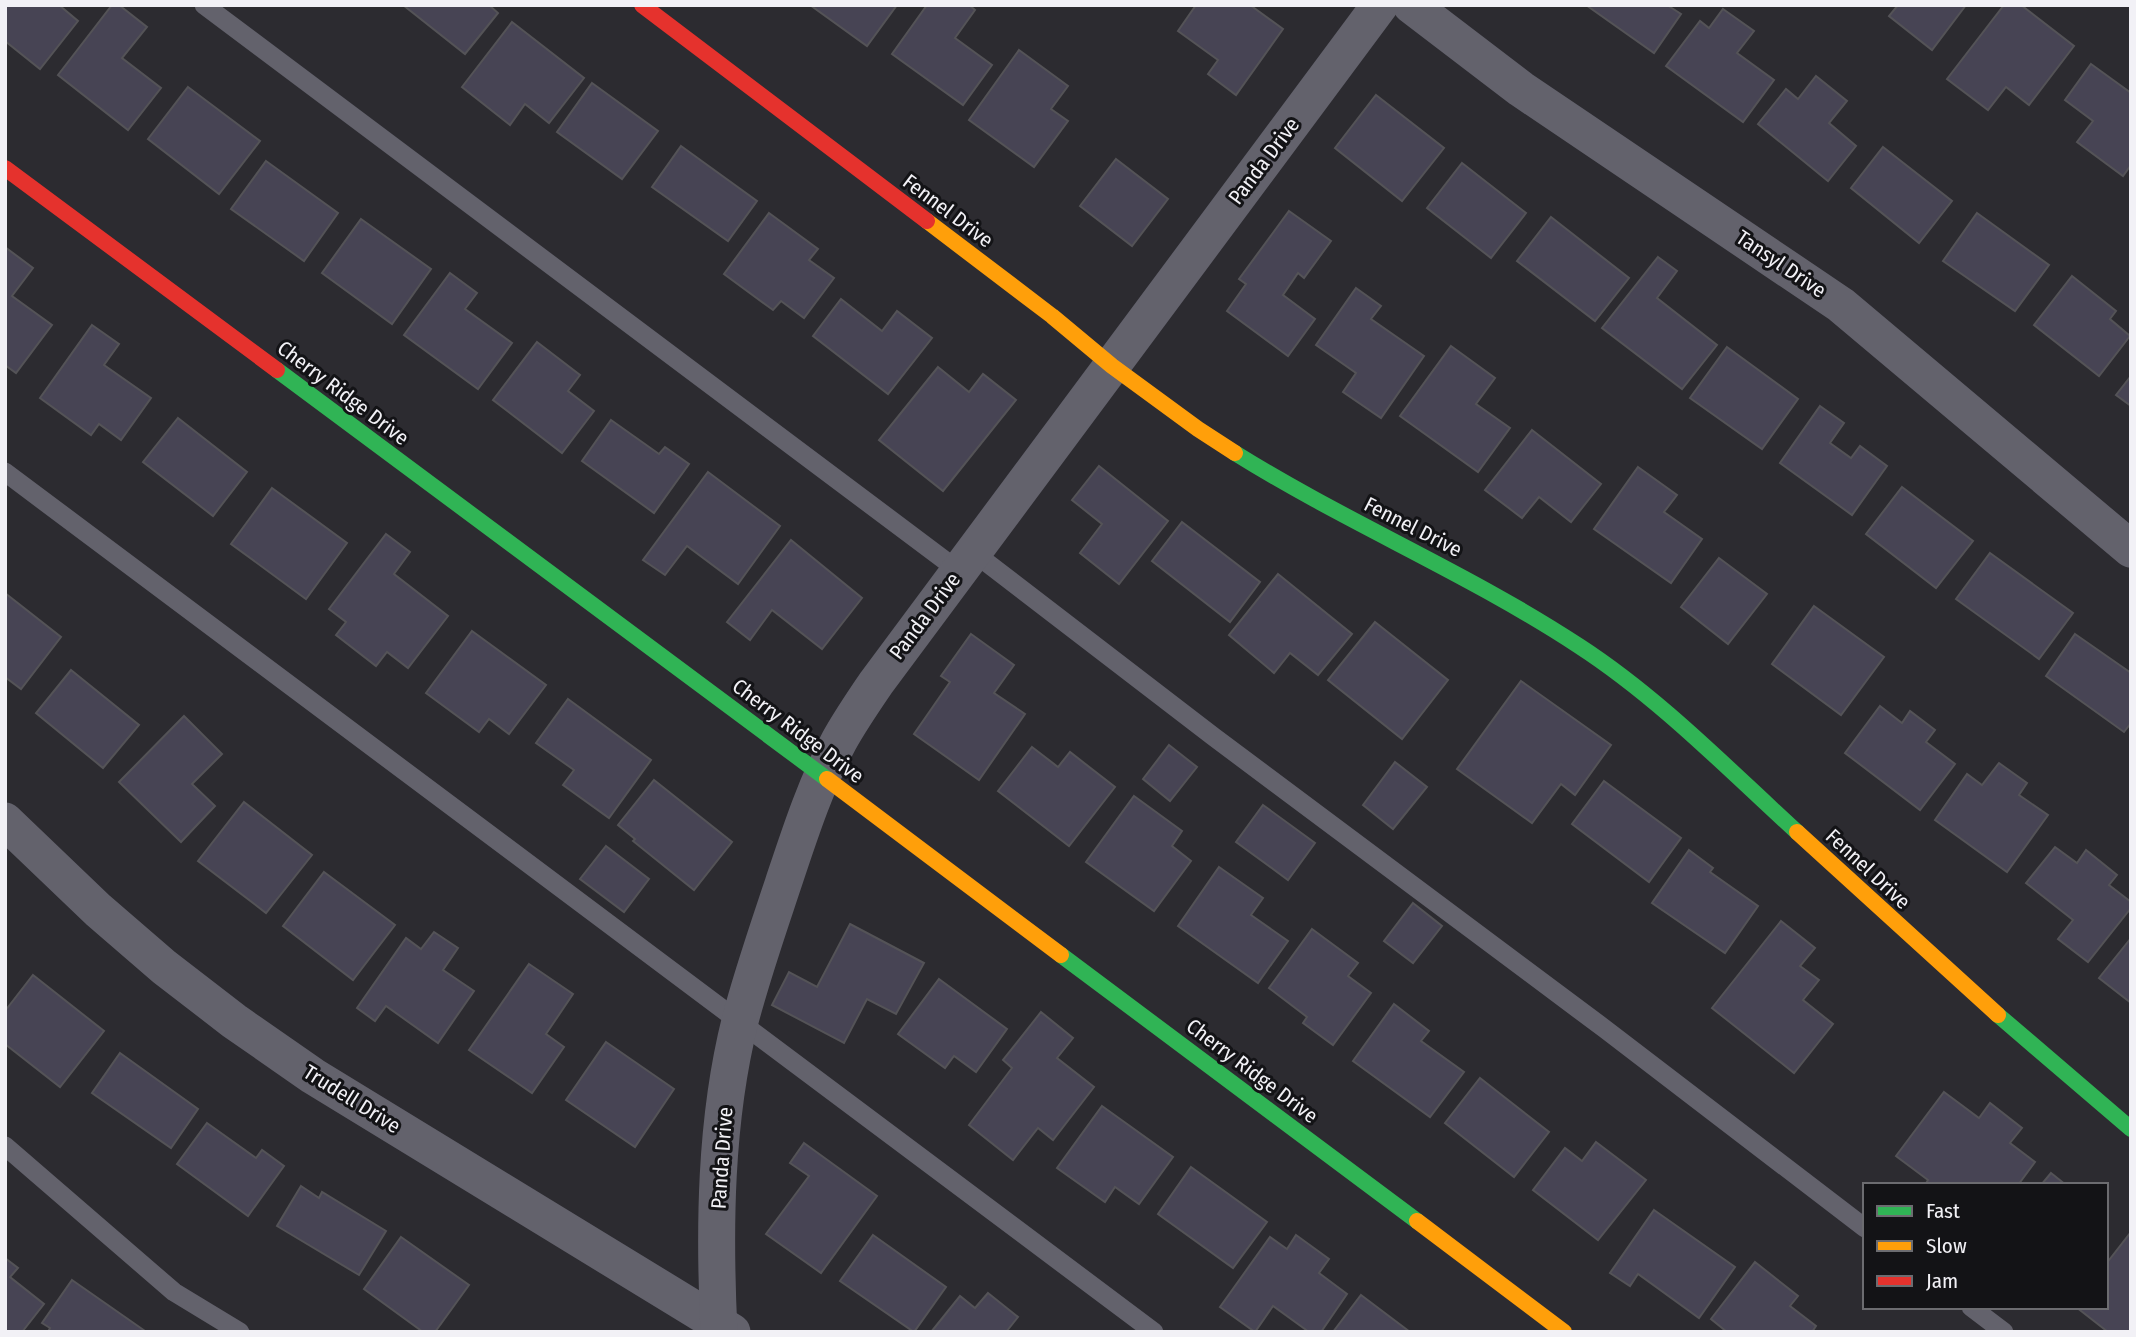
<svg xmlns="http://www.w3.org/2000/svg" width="2136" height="1337" font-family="'Fira Sans Condensed',sans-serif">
<rect width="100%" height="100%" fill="#2c2b30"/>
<!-- building -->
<g fill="#474454" stroke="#545357" stroke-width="2">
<polygon points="5,5 59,5 78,21 40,69 5,41"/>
<polygon points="112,5 119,5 147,27 122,58 161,88 128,130 58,75"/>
<polygon points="403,5 489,5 498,13 465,54"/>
<polygon points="810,5 897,5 867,46"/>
<polygon points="927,5 969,5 975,10 955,38 992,65 963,105 892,54"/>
<polygon points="1196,5 1250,5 1283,29 1236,95 1208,74 1218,60 1178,31"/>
<polygon points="1586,5 1667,5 1681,14 1654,53"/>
<polygon points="1898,5 1966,5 1932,50 1889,16"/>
<polygon points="2004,5 2021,5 2074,46 2029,105 2006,87 1988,110 1947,79"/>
<polygon points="1723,9 1754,31 1737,53 1774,80 1743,122 1666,66 1700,21 1709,28"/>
<polygon points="512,22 584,78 549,123 525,104 510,125 462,87"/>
<polygon points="1019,50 1068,86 1051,109 1068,121 1034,167 969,120"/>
<polygon points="2091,64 2131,93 2131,165 2123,176 2077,142 2093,121 2065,100"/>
<polygon points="1816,76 1847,101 1829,123 1856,146 1828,181 1758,124 1786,89 1798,99"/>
<polygon points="592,83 658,131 622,179 557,132"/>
<polygon points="188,87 260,141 219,194 148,139"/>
<polygon points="1376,95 1444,148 1402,201 1335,148"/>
<polygon points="681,146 757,201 728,241 652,187"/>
<polygon points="1883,147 1952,201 1919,243 1851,188"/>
<polygon points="1116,159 1168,199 1132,246 1080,206"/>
<polygon points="266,161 338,213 304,261 231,209"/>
<polygon points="1462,163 1526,213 1491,258 1427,208"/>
<polygon points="1289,211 1331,241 1304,278 1298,273 1283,295 1315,319 1288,356 1227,311 1246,284 1239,279"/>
<polygon points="769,213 818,249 809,260 834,278 804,318 781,301 773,310 724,274"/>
<polygon points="1977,213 2049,265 2015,311 1943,261"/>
<polygon points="1551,217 1629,278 1595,321 1517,261"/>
<polygon points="361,219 431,269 392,324 322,273"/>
<polygon points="5,247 33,268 12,296 52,325 16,373 5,365"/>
<polygon points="1658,257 1677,271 1657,298 1717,345 1682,389 1602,328"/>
<polygon points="450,273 477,293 465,309 512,343 478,389 404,335"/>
<polygon points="2072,276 2116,311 2110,319 2130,336 2099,376 2034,325"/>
<polygon points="1356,288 1381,306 1371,319 1424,356 1381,418 1343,392 1356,373 1316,345"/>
<polygon points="841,299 882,331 897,311 932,338 888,394 813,336"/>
<polygon points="92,325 119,344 104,365 151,398 121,440 99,424 91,435 40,398"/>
<polygon points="537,342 580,375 568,391 594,411 562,453 493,400"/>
<polygon points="1451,346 1495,378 1476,404 1510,428 1478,472 1400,416"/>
<polygon points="1727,347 1798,399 1762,449 1690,398"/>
<polygon points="938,367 969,392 983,374 1016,400 943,491 879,440"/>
<polygon points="2131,376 2131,406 2116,395"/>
<polygon points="1820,406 1844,423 1830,443 1851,458 1860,446 1887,466 1852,515 1780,463"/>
<polygon points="178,418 247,472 213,516 143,462"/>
<polygon points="611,420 659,454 665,447 689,464 654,513 582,461"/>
<polygon points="1532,430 1601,484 1571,522 1539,497 1522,518 1485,490"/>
<polygon points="1099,466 1168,521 1119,584 1080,553 1102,524 1072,500"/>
<polygon points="1638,467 1677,495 1664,512 1702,539 1671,583 1594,529"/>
<polygon points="708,472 780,526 738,584 687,546 665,575 643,560"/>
<polygon points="1902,487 1973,541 1936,588 1866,534"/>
<polygon points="272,488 347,543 306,599 231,544"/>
<polygon points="1182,522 1260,582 1230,622 1152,561"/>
<polygon points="386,534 410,552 394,574 448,616 408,668 387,652 376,666 336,635 346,622 329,609"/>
<polygon points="791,540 862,598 822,649 772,610 750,640 727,622"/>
<polygon points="1990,553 2073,613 2039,659 1956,599"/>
<polygon points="1719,558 1767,594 1728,644 1681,607"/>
<polygon points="1278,574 1352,634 1318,675 1290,653 1274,673 1229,635"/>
<polygon points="5,593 61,637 21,689 5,677"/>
<polygon points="1814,606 1884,657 1841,715 1772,664"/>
<polygon points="1375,622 1448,680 1402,739 1328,680"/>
<polygon points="472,631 546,685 509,734 489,719 479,732 426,693"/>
<polygon points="971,634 1014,665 994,693 1025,714 979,780 914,734 950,682 941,676"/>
<polygon points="2075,634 2131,673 2131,723 2124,732 2046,676"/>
<polygon points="71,670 139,725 103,768 36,713"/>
<polygon points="1521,681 1611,745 1575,795 1561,784 1532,823 1457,769"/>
<polygon points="568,699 651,760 609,818 563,785 574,770 536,743"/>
<polygon points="1880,706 1902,723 1910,711 1935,730 1926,742 1955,764 1920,810 1845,753"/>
<polygon points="184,716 222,754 192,784 215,806 181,842 119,782"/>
<polygon points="1169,745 1197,767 1170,801 1143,779"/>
<polygon points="1032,747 1058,767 1070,752 1115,787 1069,846 998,791"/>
<polygon points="1395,762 1427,787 1393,829 1363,805"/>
<polygon points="1999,763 2027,783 2019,795 2048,815 2007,872 1935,820 1967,774 1982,785"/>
<polygon points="654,780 732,842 694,890 633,841 635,839 618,825"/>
<polygon points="1604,781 1681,838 1649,882 1572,824"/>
<polygon points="1134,796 1182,831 1172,846 1191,861 1154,911 1086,862"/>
<polygon points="244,802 312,855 266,913 198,861"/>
<polygon points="1263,805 1315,843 1288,880 1236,842"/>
<polygon points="606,846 649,879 624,912 580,879"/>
<polygon points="2055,847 2077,863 2086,850 2117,875 2109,885 2131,902 2131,908 2088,962 2058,939 2073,920 2026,883"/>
<polygon points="1689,850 1713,868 1710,872 1758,906 1725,953 1652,903"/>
<polygon points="1219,867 1263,898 1251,915 1288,941 1258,983 1178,926"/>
<polygon points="324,872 395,925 353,980 283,926"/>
<polygon points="1413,903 1442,926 1413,963 1384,941"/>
<polygon points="1781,921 1815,948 1800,966 1819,980 1803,1000 1833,1024 1794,1073 1712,1008"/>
<polygon points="850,924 924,963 896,1014 867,999 844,1043 772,1005 789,972 817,987"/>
<polygon points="1312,929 1358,963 1348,976 1371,993 1333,1045 1303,1023 1307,1017 1269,988"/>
<polygon points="434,932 458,948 443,970 474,991 438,1043 386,1006 375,1021 357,1008 406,938 421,949"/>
<polygon points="2131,938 2131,1003 2099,978"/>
<polygon points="529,964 573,994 546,1034 564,1047 532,1093 469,1050"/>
<polygon points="33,975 104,1031 60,1087 5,1044 5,1011"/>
<polygon points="939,979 1007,1029 976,1072 954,1056 945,1068 898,1034"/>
<polygon points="1394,1004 1429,1031 1421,1041 1464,1072 1430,1117 1353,1061"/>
<polygon points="1041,1012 1073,1038 1057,1058 1094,1087 1053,1140 1038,1128 1013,1160 969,1125 1012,1068 1003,1060"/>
<polygon points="606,1042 674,1089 635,1147 566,1100"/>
<polygon points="120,1053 198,1109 171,1148 92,1093"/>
<polygon points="1480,1078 1549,1132 1514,1177 1445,1123"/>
<polygon points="1944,1092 1979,1118 1990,1103 2022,1128 2010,1143 2035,1162 2018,1185 1925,1185 1928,1180 1896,1156"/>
<polygon points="1102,1106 1173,1157 1139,1204 1115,1187 1105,1202 1057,1168"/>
<polygon points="207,1123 256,1158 262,1150 284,1166 248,1216 177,1164"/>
<polygon points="1596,1142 1646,1180 1598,1240 1533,1190 1565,1148 1582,1161"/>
<polygon points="804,1143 877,1196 821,1273 766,1234 809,1176 790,1163"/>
<polygon points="1191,1167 1267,1222 1233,1268 1158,1214"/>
<polygon points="2051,1173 2066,1185 2041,1185"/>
<polygon points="301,1186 319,1198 322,1192 386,1231 359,1275 277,1226"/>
<polygon points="1654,1210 1735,1267 1699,1318 1638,1274 1630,1286 1610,1273"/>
<polygon points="2131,1232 2131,1332 2108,1332 2076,1307 2106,1307 2106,1264"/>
<polygon points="873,1235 946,1287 914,1332 840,1281"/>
<polygon points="1296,1235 1329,1259 1319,1273 1347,1294 1321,1332 1309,1332 1273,1306 1255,1332 1220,1307 1270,1237 1287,1249"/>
<polygon points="401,1237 469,1285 435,1332 423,1332 364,1289"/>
<polygon points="5,1258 18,1268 10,1277 44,1304 22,1332 5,1332"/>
<polygon points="1755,1262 1798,1296 1790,1306 1816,1326 1812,1332 1727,1332 1711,1319"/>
<polygon points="72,1280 145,1331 48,1332 50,1328 42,1323"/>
<polygon points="988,1293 1018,1317 1006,1332 931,1332 960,1296 975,1308"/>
<polygon points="1361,1295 1410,1332 1333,1332"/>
</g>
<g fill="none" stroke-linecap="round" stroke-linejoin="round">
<!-- lane -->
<g stroke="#63626c" stroke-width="19">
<polyline points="204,5 959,571"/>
<polyline points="5,472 1154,1332"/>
<polyline points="973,552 1214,737 1605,1029 1865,1228"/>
<polyline points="5,1146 174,1292 240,1332"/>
<polyline points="1971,1307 2004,1332"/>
</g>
<!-- street -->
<g stroke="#63626c" stroke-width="37">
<polyline points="1411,5 1521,89 1841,305 2131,549"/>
<polyline points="5,821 98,910 164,967 234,1021 313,1076 732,1332"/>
<path d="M 719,1332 C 714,1229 715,1121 740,1021 C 752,975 768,929 783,884 C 799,836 815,786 839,741 C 850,721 863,702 876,683 L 1380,5"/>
</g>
<!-- fast -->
<g stroke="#30b455" stroke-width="16">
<polyline points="277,370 827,779"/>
<path d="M 1235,453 C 1347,523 1468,573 1579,646 C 1659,698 1727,768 1797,832"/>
<polyline points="1061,955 1417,1221"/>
<polyline points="1998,1015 2131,1129"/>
</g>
<!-- slow -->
<g stroke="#ff9f0a" stroke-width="16">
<polyline points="927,221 1052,316 1112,366 1198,429 1235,453"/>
<polyline points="827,779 1061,955"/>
<polyline points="1797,832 1998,1015"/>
<polyline points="1417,1221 1564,1332"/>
</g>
<!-- jam -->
<g stroke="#e5322d" stroke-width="16">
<polyline points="642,5 927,221"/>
<polyline points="5,168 277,370"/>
</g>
</g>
<g text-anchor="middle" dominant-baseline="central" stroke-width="6" stroke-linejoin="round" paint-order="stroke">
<!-- street labels -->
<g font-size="21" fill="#f2f1f6" stroke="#131316">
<text transform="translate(1264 161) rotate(-53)">Panda Drive</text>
<text transform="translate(948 211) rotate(37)">Fennel Drive</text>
<text transform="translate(1781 264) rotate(34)">Tansyl Drive</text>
<text transform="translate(343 393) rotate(37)">Cherry Ridge Drive</text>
<text transform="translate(1413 527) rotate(27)">Fennel Drive</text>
<text transform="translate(925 616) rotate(-53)">Panda Drive</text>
<text transform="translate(798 731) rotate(37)">Cherry Ridge Drive</text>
<text transform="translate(1868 869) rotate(43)">Fennel Drive</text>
<text transform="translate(1252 1071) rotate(37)">Cherry Ridge Drive</text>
<text transform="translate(352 1099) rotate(32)">Trudell Drive</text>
<text transform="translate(722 1158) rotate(-86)">Panda Drive</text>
</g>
</g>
<!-- border -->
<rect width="2136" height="1337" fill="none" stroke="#f2f1f6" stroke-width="14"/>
<!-- legend -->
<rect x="1863" y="1183" width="245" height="126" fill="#131316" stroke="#6c6c70" stroke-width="2"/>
<rect x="1877" y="1206" width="35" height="10" fill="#30b455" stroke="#6c6c70" stroke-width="2"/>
<text x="1926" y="1218" font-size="21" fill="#f2f1f6">Fast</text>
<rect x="1877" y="1241" width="35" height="10" fill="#ff9f0a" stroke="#6c6c70" stroke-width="2"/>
<text x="1926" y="1253" font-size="21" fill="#f2f1f6">Slow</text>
<rect x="1877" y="1276" width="35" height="10" fill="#e5322d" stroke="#6c6c70" stroke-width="2"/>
<text x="1926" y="1288" font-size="21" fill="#f2f1f6">Jam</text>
</svg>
